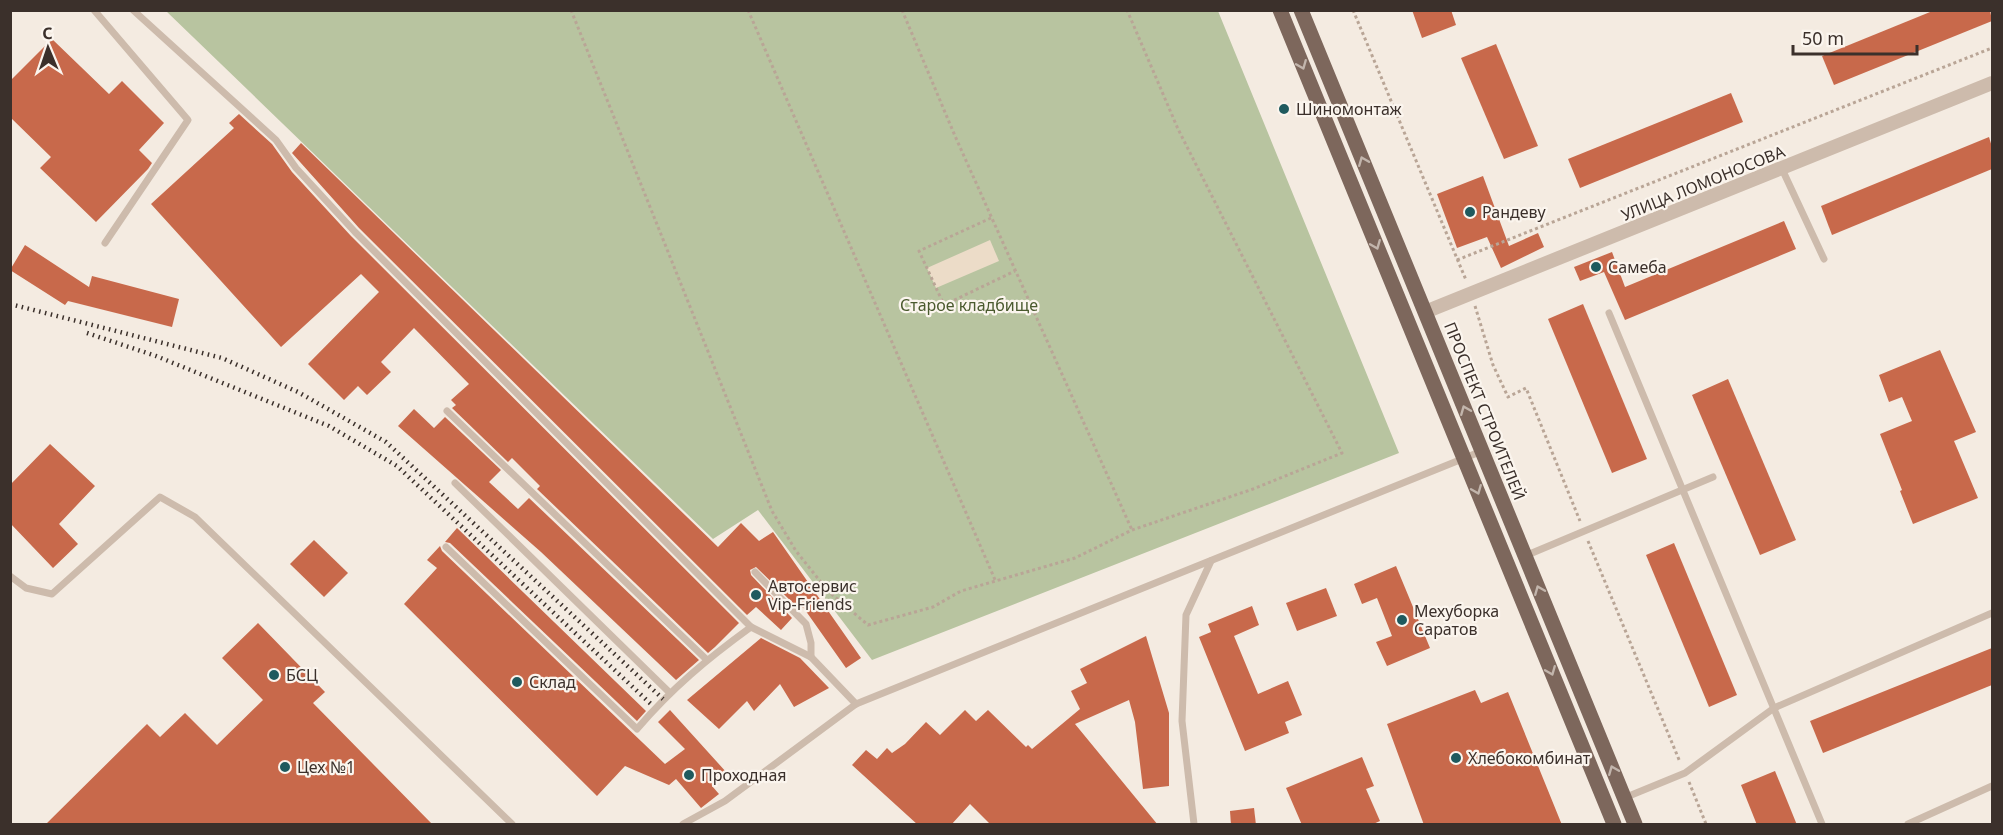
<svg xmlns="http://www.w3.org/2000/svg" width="2003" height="835" font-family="'Noto Sans',sans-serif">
<rect width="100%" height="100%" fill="#f4ebe1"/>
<!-- green -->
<polygon fill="#b8c4a0" points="166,11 1218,11 1399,453 872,660 758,510 713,539"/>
<!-- plaza -->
<polygon fill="#ecdcc8" points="990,240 999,261 936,288 927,268"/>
<!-- building -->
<g fill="#c8694b">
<polygon points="1412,10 1451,10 1456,25 1422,38"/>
<polygon points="1935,10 1990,10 1992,21 1834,85 1822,56"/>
<polygon points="52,39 109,94 122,81 164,123 139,150 152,163 148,169 96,222 40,168 51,157 10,117 10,81"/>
<polygon points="1496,44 1538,146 1504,159 1461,58"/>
<polygon points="1731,93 1743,122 1580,188 1568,159"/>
<polygon points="239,114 272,144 292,172 351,236 739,623 715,647 708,653 537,489 540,486 512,458 508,462 452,408 456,405 451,400 469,384 414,328 381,362 391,372 367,395 358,386 344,400 308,364 379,292 361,274 281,347 151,204 234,128 229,123"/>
<polygon points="1989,137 1992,147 1992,169 1832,235 1821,206"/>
<polygon points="301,143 718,547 741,523 759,541 773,532 861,658 846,668 803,607 800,610 756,567 750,570 751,575 792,618 781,630 756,607 747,615 359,228 292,153"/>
<polygon points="1483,176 1509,246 1538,233 1544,247 1501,268 1487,237 1457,248 1437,194"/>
<polygon points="1784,221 1796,249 1625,320 1604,272 1580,281 1574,267 1612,252 1625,287"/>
<polygon points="25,245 89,287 92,276 179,299 172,327 68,301 65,305 10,270"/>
<polygon points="1583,304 1647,459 1612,473 1548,319"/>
<polygon points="1940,350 1976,432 1954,441 1978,498 1913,524 1900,491 1902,490 1880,434 1912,421 1902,397 1889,402 1879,375"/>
<polygon points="1728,379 1796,540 1760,555 1692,395"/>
<polygon points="414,409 434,428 445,417 501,470 489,482 518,509 529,498 699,660 676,680 541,552 398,426"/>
<polygon points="50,444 95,486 59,524 78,544 53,568 10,523 10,485"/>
<polygon points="457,528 646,711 637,721 450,543 445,542"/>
<polygon points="314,540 348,573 324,597 290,564"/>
<polygon points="1674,543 1737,695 1709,707 1646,555"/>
<polygon points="440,546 442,551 665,764 685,749 658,722 670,710 727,773 712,786 719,794 701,808 676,779 669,785 625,766 597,796 404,604 437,568 427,560"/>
<polygon points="1396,566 1430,648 1387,666 1376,642 1392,636 1377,598 1362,604 1354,584"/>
<polygon points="1326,588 1337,616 1297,631 1286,603"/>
<polygon points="1252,606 1259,625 1234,636 1258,694 1288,681 1302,715 1285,722 1289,733 1245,751 1199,637 1211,632 1208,624"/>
<polygon points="258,623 325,692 313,703 433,825 45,825 147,724 160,737 185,713 217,745 263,700 222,658"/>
<polygon points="1146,636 1169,713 1169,786 1143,789 1135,722 1129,700 1075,724 1158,825 991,825 970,804 951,825 918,825 852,765 866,750 877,759 887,748 892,753 905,744 926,722 940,735 965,710 976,721 988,710 1026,747 1028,745 1032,749 1080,709 1071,691 1087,683 1080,669"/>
<polygon points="761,638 800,658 829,688 794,707 780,684 754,711 747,701 719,729 687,700"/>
<polygon points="1992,648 1992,685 1823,753 1810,721"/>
<polygon points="1475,690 1481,703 1508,692 1562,825 1424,825 1387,724"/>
<polygon points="1362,757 1374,786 1366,789 1380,821 1371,825 1302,825 1286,788"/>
<polygon points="1775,771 1797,825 1757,825 1741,785"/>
<polygon points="1254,808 1256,825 1231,825 1230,811"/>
</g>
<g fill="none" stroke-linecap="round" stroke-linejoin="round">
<!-- path -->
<g stroke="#b9a596" stroke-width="3" stroke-dasharray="3 3" stroke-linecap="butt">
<polyline points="571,10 772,511 796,551 828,591 868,625 933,607 961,591 1075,558 1132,530 1253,489 1342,453 1178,129 1127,10"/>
<polyline points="748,10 996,582"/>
<polyline points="902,10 955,136 1132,530"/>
<polyline points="1353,10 1466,280"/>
<polyline points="991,218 919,251 944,305 1015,271"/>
<polyline points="1457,260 1992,48"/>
<polyline points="1475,306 1493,365 1508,397 1526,388 1580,521"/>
<polyline points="1588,541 1680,762"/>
<polyline points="1689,782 1706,824"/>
</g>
<!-- lane -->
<g stroke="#cdbbac" stroke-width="7">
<polyline points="94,10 188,120 105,243"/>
<polyline points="133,10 276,140 296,168 355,232 751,627 811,657 856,704"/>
<polyline points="1782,169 1824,259"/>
<polyline points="1609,313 1822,824"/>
<polyline points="447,411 706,659"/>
<polyline points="455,483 670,693"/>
<path d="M 446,547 L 637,729 C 672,688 707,659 751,627"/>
<polyline points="1525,556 1713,477"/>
<polyline points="755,572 806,624 811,643 811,657"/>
<polyline points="10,576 26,588 52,594 160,497 195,517 512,824"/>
<polyline points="1624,798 1685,773 1774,708 1992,613"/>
<polyline points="683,824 725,801 856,704 1482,451"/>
<polyline points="1194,824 1182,721 1186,615 1211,561"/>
<polyline points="1908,824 1992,786"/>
</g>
<!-- street -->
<polyline stroke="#cdbbac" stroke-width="14" points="1425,312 1992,83"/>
<!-- primary -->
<g stroke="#7d675c" stroke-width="15">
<polyline points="1280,10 1614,824"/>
<polyline points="1301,10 1635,824"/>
</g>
<!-- rail -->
<g stroke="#3b302b" stroke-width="4.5" stroke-dasharray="1.5 4.5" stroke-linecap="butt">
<polyline points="10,304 222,358 298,392 386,442 663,699"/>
<polyline points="87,333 156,356 329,426 397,466 653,706"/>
</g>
</g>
<!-- one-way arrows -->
<defs><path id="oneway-chevron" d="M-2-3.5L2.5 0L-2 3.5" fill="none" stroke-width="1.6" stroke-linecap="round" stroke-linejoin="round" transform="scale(1.5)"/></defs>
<g stroke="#c2b5ac">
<use href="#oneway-chevron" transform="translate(1302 65) rotate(68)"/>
<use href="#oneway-chevron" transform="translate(1363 161) rotate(-112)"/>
<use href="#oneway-chevron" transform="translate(1376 245) rotate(68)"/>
<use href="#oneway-chevron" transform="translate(1465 410) rotate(-112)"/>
<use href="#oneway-chevron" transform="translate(1477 490) rotate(68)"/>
<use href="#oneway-chevron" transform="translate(1539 590) rotate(-112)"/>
<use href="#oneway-chevron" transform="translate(1551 671) rotate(68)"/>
<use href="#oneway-chevron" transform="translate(1613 770) rotate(-112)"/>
</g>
<!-- markers -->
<g fill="#1f5a5e" stroke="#fbf5ee" stroke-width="2">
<circle cx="1284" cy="109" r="6"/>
<circle cx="1470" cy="212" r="6"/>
<circle cx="1596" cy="267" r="6"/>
<circle cx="756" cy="595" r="6"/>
<circle cx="1402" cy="620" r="6"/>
<circle cx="274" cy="675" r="6"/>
<circle cx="517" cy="682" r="6"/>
<circle cx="1456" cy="758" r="6"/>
<circle cx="285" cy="767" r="6"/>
<circle cx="689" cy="775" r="6"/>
</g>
<g text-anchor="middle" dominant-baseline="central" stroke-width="4.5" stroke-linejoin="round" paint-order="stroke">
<!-- poi labels -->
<g font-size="16" fill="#3b302b" stroke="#fbf5ee" text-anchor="start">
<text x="1296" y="109">Шиномонтаж</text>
<text x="1482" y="212">Рандеву</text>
<text x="1608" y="267">Самеба</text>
<text x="768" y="586">Автосервис<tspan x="768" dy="18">Vip-Friends</tspan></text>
<text x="1414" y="611">Мехуборка<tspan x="1414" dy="18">Саратов</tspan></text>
<text x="286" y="675">БСЦ</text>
<text x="529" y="682">Склад</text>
<text x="1468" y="758">Хлебокомбинат</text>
<text x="297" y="767">Цех №1</text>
<text x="701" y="775">Проходная</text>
</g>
<!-- street labels -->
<g font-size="16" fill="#3b302b" stroke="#fbf5ee">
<text transform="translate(1703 183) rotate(-22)">УЛИЦА ЛОМОНОСОВА</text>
<text transform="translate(1485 411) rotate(68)">ПРОСПЕКТ СТРОИТЕЛЕЙ</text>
</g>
<!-- park labels -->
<g font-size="16" fill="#4a5a2e" stroke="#fbf5ee">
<text x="969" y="305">Старое кладбище</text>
</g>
</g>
<!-- border -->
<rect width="2003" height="835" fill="none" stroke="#3b302b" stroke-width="24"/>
<!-- north arrow -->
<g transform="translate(48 48) rotate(358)" stroke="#fbf5ee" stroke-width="4.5" paint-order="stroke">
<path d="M0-4.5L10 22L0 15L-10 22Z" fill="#3b302b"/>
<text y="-9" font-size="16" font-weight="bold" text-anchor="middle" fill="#3b302b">С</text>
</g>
<!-- scale -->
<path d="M1793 45v9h124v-9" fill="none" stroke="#3b302b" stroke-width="3"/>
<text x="1802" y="45" font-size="18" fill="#3b302b" stroke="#fbf5ee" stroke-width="4.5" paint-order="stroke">50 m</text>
</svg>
